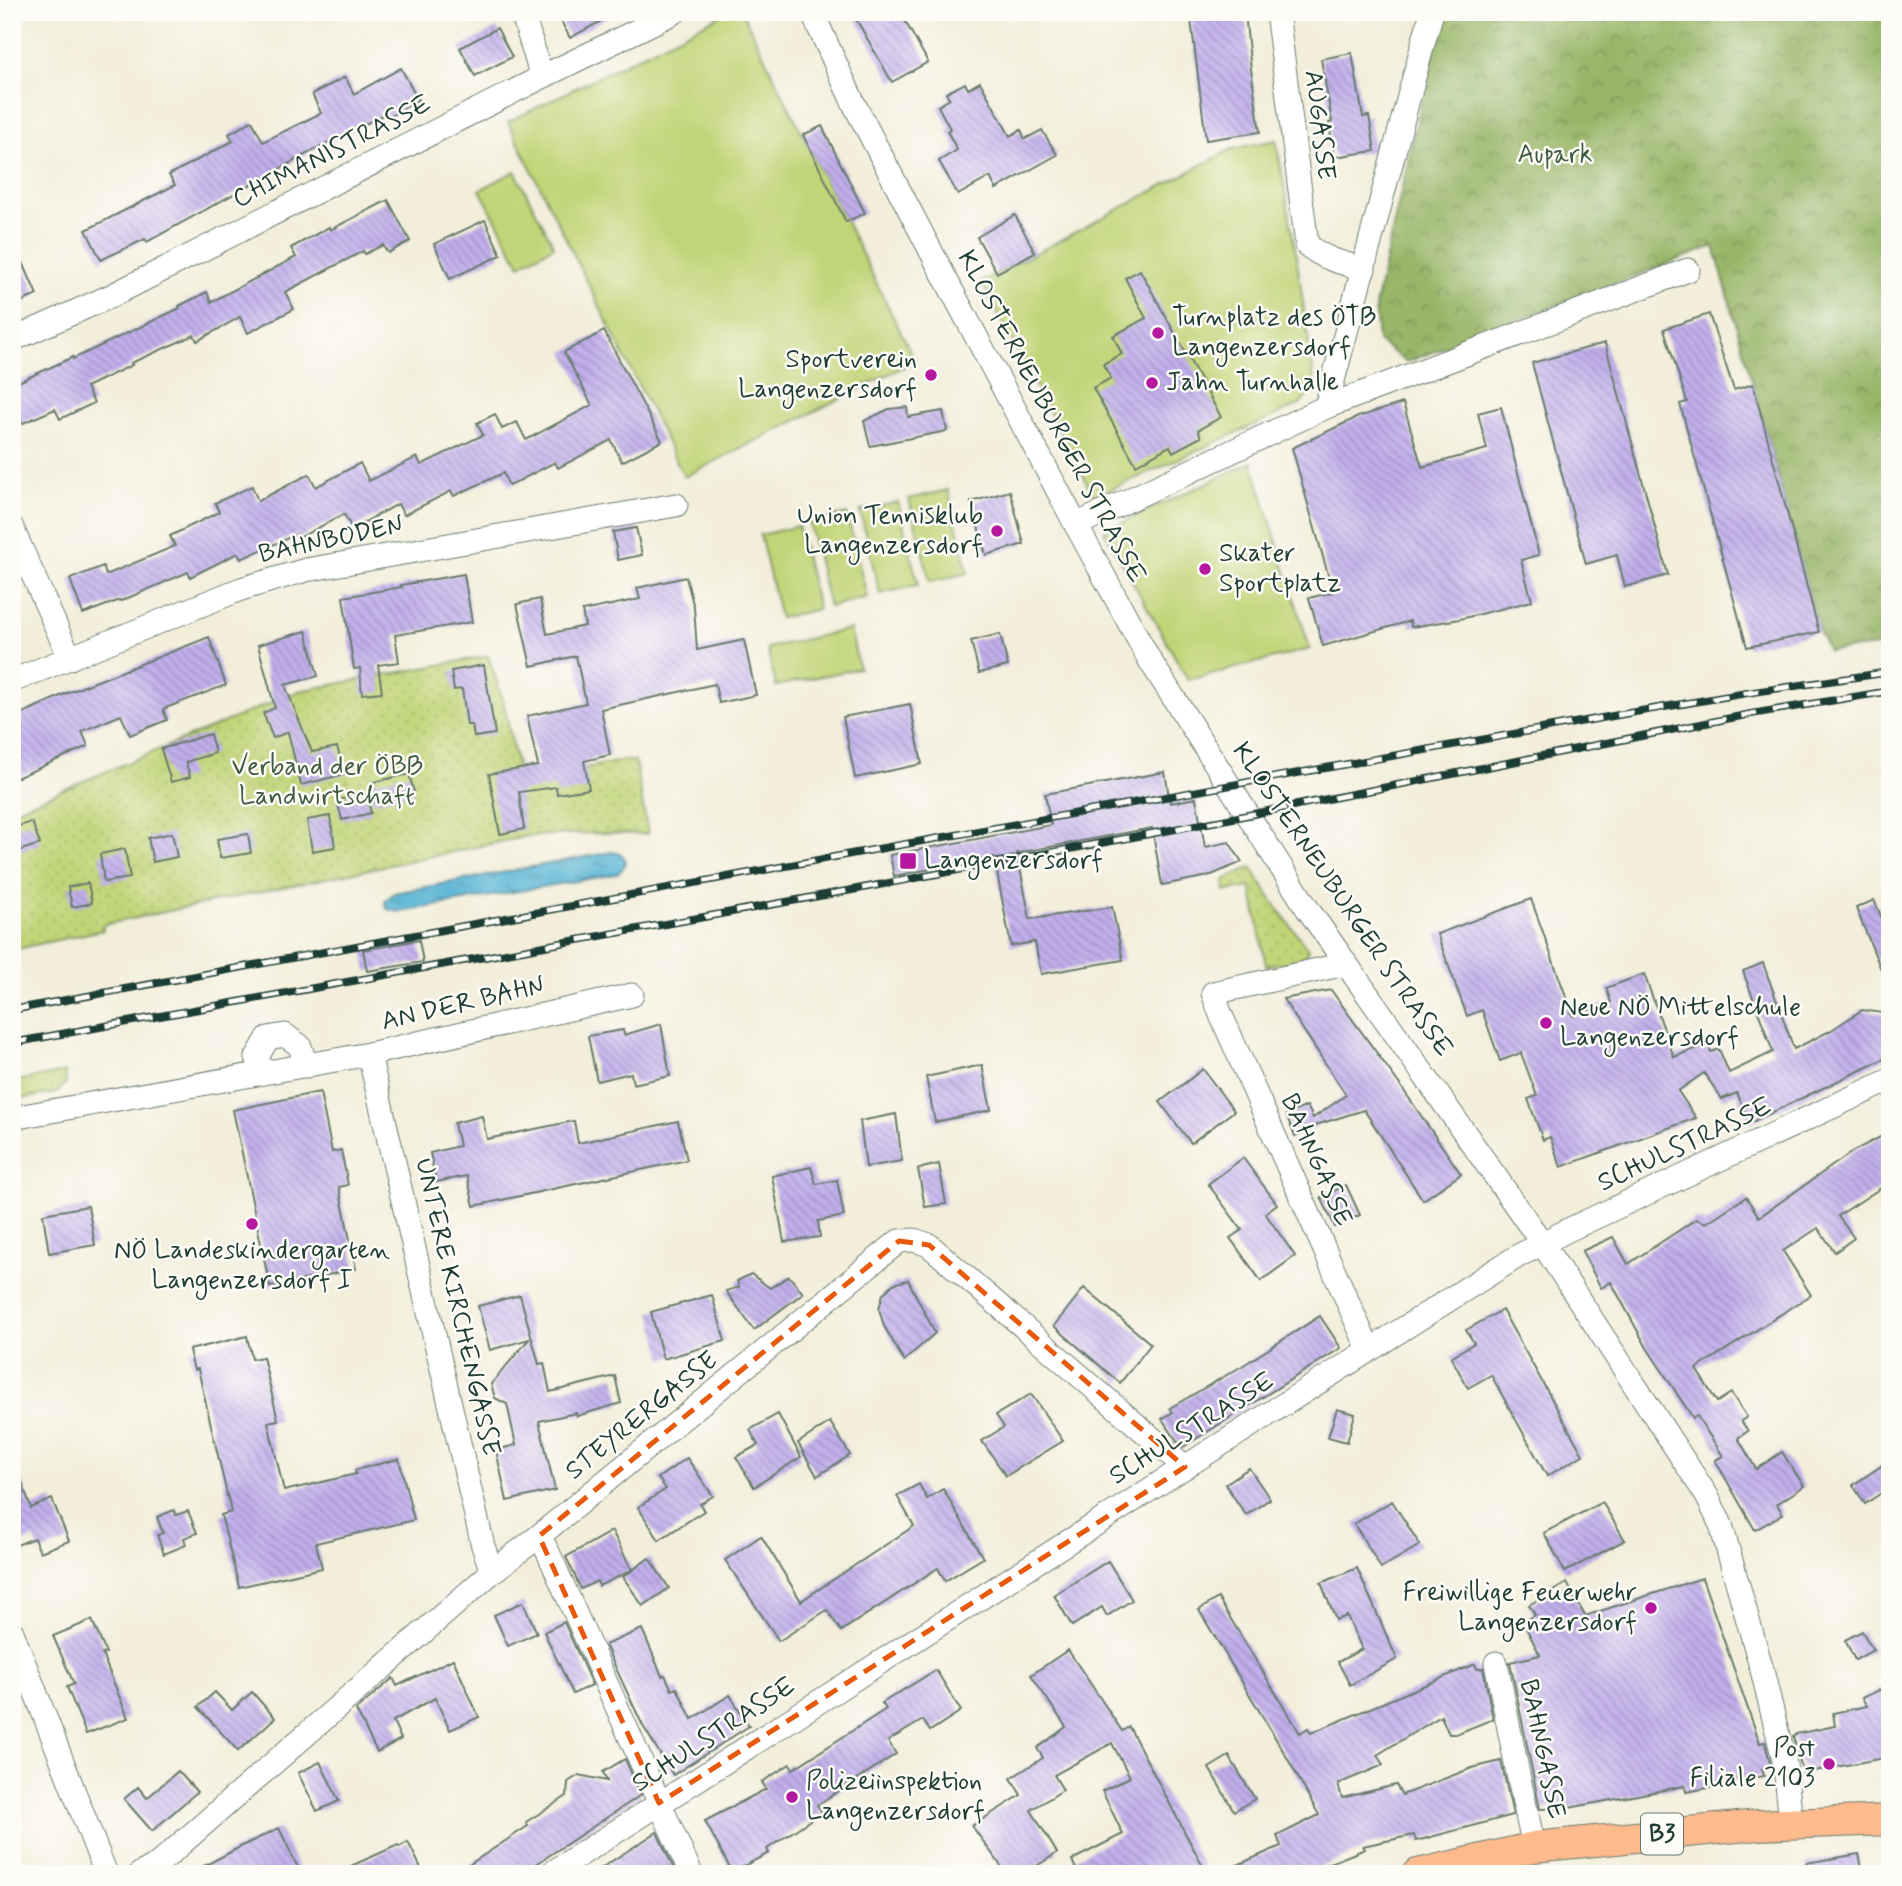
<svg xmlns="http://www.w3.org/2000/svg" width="1902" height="1886" font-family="Mynerve,sans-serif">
<defs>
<pattern id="green-dots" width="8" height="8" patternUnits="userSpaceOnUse" patternTransform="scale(1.75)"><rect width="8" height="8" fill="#c1d477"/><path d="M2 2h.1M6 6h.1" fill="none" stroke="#a5b768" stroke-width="1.8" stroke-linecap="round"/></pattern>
<pattern id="forest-crowns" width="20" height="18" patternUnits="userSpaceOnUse" patternTransform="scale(1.75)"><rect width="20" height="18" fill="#98b668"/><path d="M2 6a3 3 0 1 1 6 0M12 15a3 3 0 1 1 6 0" fill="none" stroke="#7b9556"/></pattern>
<pattern id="water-ripples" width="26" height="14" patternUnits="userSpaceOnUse" patternTransform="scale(1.75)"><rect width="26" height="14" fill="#56b4d4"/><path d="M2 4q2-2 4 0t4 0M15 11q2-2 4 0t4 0" fill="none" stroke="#4794ad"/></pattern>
<pattern id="building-back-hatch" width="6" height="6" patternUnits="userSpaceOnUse" patternTransform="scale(1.75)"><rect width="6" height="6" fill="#c2afec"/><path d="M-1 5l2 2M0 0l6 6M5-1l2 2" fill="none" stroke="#9d90c0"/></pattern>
</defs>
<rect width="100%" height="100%" fill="#fdfcf7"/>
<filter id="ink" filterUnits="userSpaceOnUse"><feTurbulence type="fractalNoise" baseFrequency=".0143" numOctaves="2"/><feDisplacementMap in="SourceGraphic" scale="14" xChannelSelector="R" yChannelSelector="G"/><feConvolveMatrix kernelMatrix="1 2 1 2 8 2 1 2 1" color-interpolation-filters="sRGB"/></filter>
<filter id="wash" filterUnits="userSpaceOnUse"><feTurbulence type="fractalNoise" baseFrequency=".00686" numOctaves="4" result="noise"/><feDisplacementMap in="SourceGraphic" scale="28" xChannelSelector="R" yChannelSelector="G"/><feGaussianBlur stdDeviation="1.57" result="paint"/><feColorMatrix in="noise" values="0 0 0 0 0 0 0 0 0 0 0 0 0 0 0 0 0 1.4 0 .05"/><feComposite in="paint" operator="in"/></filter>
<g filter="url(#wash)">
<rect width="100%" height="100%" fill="#f3eeda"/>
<!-- green -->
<g fill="url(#green-dots)" stroke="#708856" stroke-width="2">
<polygon points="488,656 503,700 520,781 621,761 635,761 648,834 594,833 528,836 102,925 103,930 12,950 12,811 299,691"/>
<path d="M 1251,867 L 1276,906 L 1308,949 C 1305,964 1280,963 1266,966 L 1251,887 L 1225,891 L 1224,880 Z"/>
<polygon points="65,1072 66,1083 56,1093 12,1100 12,1082"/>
</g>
<!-- forest -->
<polygon fill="url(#forest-crowns)" stroke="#5c7a4e" stroke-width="2" points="1446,12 1890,12 1890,645 1828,651 1819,632 1753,384 1714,246 1406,362 1378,341 1375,306 1441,16"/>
<!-- pitch -->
<g fill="#c1d477" stroke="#708856" stroke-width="2">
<polygon points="727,12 742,12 915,361 684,477 508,122"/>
<polygon points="1276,140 1295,247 1315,385 1301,404 1094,497 981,282 1232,149"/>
<polygon points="515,171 554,246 520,265 480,190"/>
<polygon points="1252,462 1310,649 1188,680 1104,531"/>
<polygon points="948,490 968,573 930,582 909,499"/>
<polygon points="898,502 918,585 880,594 860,511"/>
<polygon points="847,514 867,597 829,607 809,523"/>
<polygon points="798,526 818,609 780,618 760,535"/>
<polygon points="850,629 859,668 776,686 767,648"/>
</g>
<!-- water -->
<path fill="url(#water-ripples)" stroke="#3a7884" stroke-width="2" d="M 611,852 C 628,853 630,865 616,874 L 400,912 L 387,909 L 385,901 L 394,893 Z"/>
<g id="blocks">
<!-- building -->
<g fill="url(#building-back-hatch)">
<polygon points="556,12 618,12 570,38"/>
<polygon points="852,12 900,12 928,62 892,82"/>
<polygon points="1190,12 1245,12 1250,62 1260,132 1206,140"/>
<polygon points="497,28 512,57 475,76 460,48"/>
<polygon points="1352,53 1363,117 1369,116 1375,151 1334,157 1329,123 1332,122 1321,59"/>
<polygon points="401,68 418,100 387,118 385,114 321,146 147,242 145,239 101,260 86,230 175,185 169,175 233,141 229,134 252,121 263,142 321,113 312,94 345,77 354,94"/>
<polygon points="980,82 1010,136 1021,130 1025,139 1042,130 1057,155 996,189 990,177 958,195 939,161 957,150 947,131 950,129 938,106 950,99 946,93 965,83 968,89"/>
<polygon points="822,126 865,213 846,222 803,135"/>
<polygon points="388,200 410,241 388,253 383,245 365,254 363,251 285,292 294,309 248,333 240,317 197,341 194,335 131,363 132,365 86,387 94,403 60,419 55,409 12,428 12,385 73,357 73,359 180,308 179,306 207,292 211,302 296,257 291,248 329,227 330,230"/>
<polygon points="1015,215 1035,252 997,273 977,237"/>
<polygon points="485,220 501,255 450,279 434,244"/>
<polygon points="12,237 37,295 12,306"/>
<polygon points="1140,270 1221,417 1198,430 1201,437 1173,452 1170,446 1136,465 1093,388 1111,378 1103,364 1122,354 1113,336 1146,318 1125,278"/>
<polygon points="1709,314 1734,390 1753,384 1819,632 1747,647 1680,404 1687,402 1664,329"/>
<polygon points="604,331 662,441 622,462 611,440 558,468 555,462 509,486 503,473 454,496 451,491 404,515 398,504 352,529 344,514 299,538 297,534 241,559 238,553 190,577 188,572 121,601 120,600 83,614 70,579 103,566 106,575 175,546 170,536 219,512 215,503 252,486 258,501 309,474 316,487 360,463 369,481 417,457 421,465 483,435 477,423 495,414 502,429 517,422 526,440 592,405 564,352"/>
<polygon points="1605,343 1668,575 1625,587 1617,555 1586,564 1532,363"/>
<polygon points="1403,403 1422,467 1487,449 1478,413 1501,407 1539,555 1521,560 1532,601 1460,619 1411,627 1410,621 1323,646 1309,598 1333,592 1292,448 1358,417"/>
<polygon points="907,407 908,417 943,411 947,431 870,446 864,421 889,409"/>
<polygon points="1010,491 1024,544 986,555 971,502"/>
<polygon points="636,528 642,555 618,560 613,532"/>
<polygon points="464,574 472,622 395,635 399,662 378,665 382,692 362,694 360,668 354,669 343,597 402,587 401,585"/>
<polygon points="686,577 694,608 697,650 744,640 756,695 719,703 715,684 601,709 610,755 584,761 589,789 557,794 556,787 519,792 524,829 500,834 489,774 538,766 527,716 586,703 576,656 531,666 517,604 540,599 547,634 585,626 582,611 640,599 637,588"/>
<polygon points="306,631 318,676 285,685 312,752 337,747 345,774 301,785 288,732 273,738 263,713 275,708 258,645"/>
<polygon points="1000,634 1008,666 979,673 971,641"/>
<polygon points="209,637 226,685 163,709 167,720 130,735 121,715 82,731 88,746 12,780 12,718 67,693"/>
<polygon points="484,665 495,734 474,737 472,725 467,725 462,689 454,690 451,671"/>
<polygon points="910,704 922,764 855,778 843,717"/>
<polygon points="210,734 215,753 186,762 190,777 171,782 161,749"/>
<polygon points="1165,772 1170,803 1196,798 1205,847 1229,842 1242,862 1209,876 1162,885 1152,828 1017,853 1030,919 1112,907 1123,960 1041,974 1035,942 1011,946 994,857 894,876 890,855 1051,825 1045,794"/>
<polygon points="409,774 414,792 373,802 370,783"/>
<polygon points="366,794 371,813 342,820 337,800"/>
<polygon points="330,816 335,847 312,851 307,820"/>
<polygon points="32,822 40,844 12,853 12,828"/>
<polygon points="172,833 177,857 153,862 148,838"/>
<polygon points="248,834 251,853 220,858 217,839"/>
<polygon points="125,849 130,878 104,882 100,854"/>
<polygon points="88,883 92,903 72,907 68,887"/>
<polygon points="1531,899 1573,1016 1611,1002 1606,988 1644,974 1674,1057 1708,1044 1711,1052 1719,1049 1729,1073 1773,1052 1743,971 1763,963 1794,1049 1830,1031 1862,1010 1890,1014 1890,1056 1750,1123 1737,1093 1722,1099 1704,1073 1678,1091 1696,1118 1561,1167 1550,1137 1543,1140 1528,1099 1537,1096 1521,1053 1500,1061 1482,1010 1467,1016 1437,934"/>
<polygon points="1874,900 1890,937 1889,989 1856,908"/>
<polygon points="419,940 423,962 367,971 363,950"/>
<polygon points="1331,990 1400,1085 1461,1174 1423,1200 1364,1110 1316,1125 1316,1127 1295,1136 1286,1115 1307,1106 1313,1118 1346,1095 1283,999"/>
<polygon points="661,1024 670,1076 633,1084 631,1073 597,1081 588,1036 623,1030 624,1035"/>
<polygon points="982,1065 991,1110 935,1122 926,1077"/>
<polygon points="1203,1069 1234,1111 1191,1143 1160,1102"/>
<polygon points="320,1092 332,1152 341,1150 348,1185 339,1187 356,1269 270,1287 233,1110"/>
<polygon points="896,1114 902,1161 866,1167 860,1121"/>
<polygon points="482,1116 487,1139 574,1121 578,1143 678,1121 687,1160 474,1206 467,1176 436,1182 430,1153 459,1146 454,1123"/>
<polygon points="1890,1132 1890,1182 1838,1216 1854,1238 1835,1252 1818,1228 1783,1251 1811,1295 1696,1369 1717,1402 1731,1393 1747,1417 1741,1421 1748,1431 1738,1438 1756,1469 1782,1452 1804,1486 1777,1504 1783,1514 1755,1530 1715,1460 1723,1456 1697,1416 1693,1418 1647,1348 1611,1282 1601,1288 1582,1251 1613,1237 1628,1264 1696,1219 1706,1223 1746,1197 1759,1217 1855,1150"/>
<polygon points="1243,1158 1277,1204 1265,1213 1295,1256 1261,1281 1230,1238 1242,1230 1208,1184"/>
<polygon points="939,1164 946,1204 925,1207 918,1169"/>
<polygon points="811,1167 816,1184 837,1180 844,1216 818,1221 820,1237 784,1242 772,1176"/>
<polygon points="1346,1185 1360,1215 1335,1227 1321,1197"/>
<polygon points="88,1206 95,1245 49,1253 43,1214"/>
<polygon points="751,1274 770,1288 789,1276 803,1293 754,1330 726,1291 739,1287 737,1281"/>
<polygon points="908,1280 935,1333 904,1361 884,1326 879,1309 883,1294 893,1284"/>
<polygon points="1084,1288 1151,1344 1120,1383 1054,1326"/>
<polygon points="520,1295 539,1364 544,1363 550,1392 615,1376 621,1403 577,1416 576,1413 539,1421 555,1490 507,1501 496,1450 516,1445 507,1404 495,1398 491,1384 529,1339 490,1350 478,1306"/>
<polygon points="712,1295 725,1341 663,1359 651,1312"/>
<polygon points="1502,1310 1583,1455 1547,1476 1491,1375 1468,1388 1451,1357 1474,1343 1466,1330"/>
<polygon points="1320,1316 1341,1348 1183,1447 1178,1442 1162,1419 1173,1412 1170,1408 1242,1366"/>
<polygon points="247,1336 252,1359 263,1357 267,1374 278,1420 268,1422 284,1491 356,1474 355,1470 399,1459 414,1520 316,1543 322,1568 239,1587 221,1515 231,1512 198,1369 194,1370 189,1350"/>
<polygon points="1031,1394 1063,1441 1006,1476 982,1441 1004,1427 996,1415"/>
<polygon points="1337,1409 1355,1414 1347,1442 1328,1437"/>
<polygon points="778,1414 801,1457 754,1487 736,1457 758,1445 750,1430"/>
<polygon points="830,1422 850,1455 817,1476 798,1443"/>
<polygon points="687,1458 713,1496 700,1504 704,1511 659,1540 638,1507 666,1489 658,1478"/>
<polygon points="1890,1460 1890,1487 1865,1504 1853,1485"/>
<polygon points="12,1462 15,1462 31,1508 52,1499 69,1541 40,1552 34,1538 12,1547"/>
<polygon points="1249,1468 1270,1499 1246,1515 1225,1484"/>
<polygon points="919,1484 927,1499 943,1489 983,1558 945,1581 938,1568 841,1631 827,1610 779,1641 725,1560 761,1536 801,1601 914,1526 897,1496"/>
<polygon points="1392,1501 1420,1545 1381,1568 1354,1524"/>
<polygon points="1602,1502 1625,1540 1565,1572 1544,1533"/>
<polygon points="174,1510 176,1515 188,1511 197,1533 184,1538 186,1545 164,1554 157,1535 163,1533 157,1517"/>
<polygon points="612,1531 632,1570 599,1586 597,1581 581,1589 566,1557"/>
<polygon points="649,1558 669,1588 643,1606 623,1577"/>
<polygon points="1108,1561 1132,1600 1107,1616 1102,1607 1072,1626 1054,1595"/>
<polygon points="1357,1568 1397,1659 1350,1685 1338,1662 1362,1649 1347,1616 1336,1620 1321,1583"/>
<polygon points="1702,1578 1760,1743 1765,1742 1771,1767 1762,1769 1764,1776 1719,1783 1719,1786 1686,1792 1685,1786 1569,1808 1540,1809 1510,1662 1540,1655 1523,1622 1535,1615 1529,1605 1567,1583 1585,1616"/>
<polygon points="1218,1598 1300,1733 1308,1728 1311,1733 1475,1664 1477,1669 1483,1668 1493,1719 1456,1734 1449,1734 1441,1716 1377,1755 1383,1765 1338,1784 1342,1798 1396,1785 1402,1795 1472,1768 1501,1761 1513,1815 1416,1841 1414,1835 1363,1846 1365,1849 1303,1874 1217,1874 1281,1846 1277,1836 1319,1815 1285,1754 1199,1610"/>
<polygon points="523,1602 537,1633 508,1646 494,1615"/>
<polygon points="92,1620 106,1653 102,1654 128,1718 86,1734 67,1687 74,1684 53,1636"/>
<polygon points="564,1622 592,1685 573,1694 544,1632"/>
<polygon points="642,1629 662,1676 665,1675 672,1690 677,1688 692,1719 730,1695 749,1726 673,1775 643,1726 605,1645"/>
<polygon points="1862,1631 1873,1650 1855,1660 1845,1640"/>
<polygon points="1068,1650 1122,1731 1129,1727 1207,1874 1078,1874 1072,1860 1123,1834 1102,1791 1130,1777 1112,1743 1054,1775 1063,1790 1031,1810 1057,1853 1024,1874 1007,1874 972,1826 1021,1795 1011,1778 1043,1758 1037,1748 1066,1727 1031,1675"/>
<polygon points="453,1659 479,1717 450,1730 435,1698 393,1721 401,1739 377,1752 356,1710 393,1678 397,1686"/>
<polygon points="936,1670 961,1711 930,1731 923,1720 888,1741 896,1754 817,1805 822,1812 767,1849 769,1853 732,1872 705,1821 766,1789 762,1782 790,1764 793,1769 886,1709 882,1703"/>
<polygon points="1890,1685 1890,1757 1803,1773 1793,1736 1796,1735 1796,1734 1835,1726 1833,1713 1867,1706 1862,1698"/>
<polygon points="215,1692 232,1710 252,1692 275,1718 238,1751 198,1707"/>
<polygon points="1229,1756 1255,1799 1234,1811 1209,1768"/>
<polygon points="625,1759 641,1795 521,1874 455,1874 528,1826 526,1822 567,1796 568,1782 579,1775 607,1781 603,1772"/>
<polygon points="320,1762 339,1801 317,1811 298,1773"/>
<polygon points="178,1771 197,1792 152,1831 124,1799 138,1787 147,1798"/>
<polygon points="279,1828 301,1874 189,1874 240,1847"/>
<polygon points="657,1832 676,1874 592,1874 632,1848"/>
<polygon points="408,1842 424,1874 333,1874 398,1845 399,1847"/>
<polygon points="1859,1854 1863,1874 1807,1874 1806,1863"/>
</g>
</g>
</g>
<g filter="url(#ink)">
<use href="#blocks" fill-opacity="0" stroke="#697b6e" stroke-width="2"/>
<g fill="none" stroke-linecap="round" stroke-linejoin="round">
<!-- minor casing -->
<g stroke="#697b6e" stroke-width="25">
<g id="minor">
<polyline points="522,12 542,77"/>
<polyline points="812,12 853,102 934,257 1076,525 1149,659 1307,908 1542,1243 1707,1496 1721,1525 1762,1670 1785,1764 1791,1823"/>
<path d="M 1277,12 L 1307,245 C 1324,259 1342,263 1364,269"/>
<polyline points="12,340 113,295 542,77 675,12"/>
<polyline points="1326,407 1424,40 1432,12"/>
<polyline points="1076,525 1326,407 1688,270"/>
<polyline points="12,528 70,658"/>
<polyline points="12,681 241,589 306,570 676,505"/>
<polyline points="1345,964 1213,993 1221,1015 1369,1350"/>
<polyline points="369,1054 483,1546 492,1572"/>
<polyline points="263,1073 257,1057 268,1038 285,1035 300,1046 306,1066"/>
<polyline points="12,1118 369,1054 632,995"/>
<polyline points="539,1536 548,1552 691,1874"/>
<polyline points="12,1632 106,1874"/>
<polyline points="1496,1663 1518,1774 1534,1847"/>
<polyline points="140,1874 158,1864 492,1572 539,1536 899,1241 914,1240 929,1245 1185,1467"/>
<polyline points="550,1874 1185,1467 1518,1256 1568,1230 1890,1080"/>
</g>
</g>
<!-- major casing -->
<g stroke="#697b6e" stroke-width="32">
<polyline id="major" points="1417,1874 1534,1847 1758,1825 1890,1820"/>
</g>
<!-- minor -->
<use href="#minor" stroke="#fff" stroke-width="23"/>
<!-- major -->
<use href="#major" stroke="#fcba8d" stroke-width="30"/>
<!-- rail casing -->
<g stroke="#1f3d34" stroke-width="8">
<g id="rail">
<polyline points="12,1010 845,855 1635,712 1747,693 1890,672"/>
<polyline points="12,1043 852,890 1223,820 1751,714 1890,691"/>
</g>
</g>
<!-- rail -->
<use href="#rail" stroke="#fdfcf7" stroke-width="5" stroke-dasharray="16" stroke-linecap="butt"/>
</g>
</g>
<!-- marked area -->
<path fill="none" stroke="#e8590c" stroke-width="5" stroke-dasharray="14 9" stroke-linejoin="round" d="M 899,1241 L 929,1245 L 1185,1467 L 659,1803 L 539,1536 Z"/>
<!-- markers -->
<g fill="#b5179e" stroke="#fdfcf7" stroke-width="2.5">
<circle cx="1158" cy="333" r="7"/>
<circle cx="931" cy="375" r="7"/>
<circle cx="1152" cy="383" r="7"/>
<circle cx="997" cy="531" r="7"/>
<circle cx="1205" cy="569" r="7"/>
<rect x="899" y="852" width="18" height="18" rx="3.5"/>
<circle cx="1546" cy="1023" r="7"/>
<circle cx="252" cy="1224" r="7"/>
<circle cx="1651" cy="1608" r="7"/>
<circle cx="1829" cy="1764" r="7"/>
<circle cx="792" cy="1797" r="7"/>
</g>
<g text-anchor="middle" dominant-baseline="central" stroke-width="5" stroke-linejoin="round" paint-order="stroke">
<!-- shield labels -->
<rect fill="#fdfcf7" stroke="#62766e" stroke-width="2" x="1641" y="1813.5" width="42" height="41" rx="5"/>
<g font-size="24" font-weight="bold" fill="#1f3d34">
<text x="1662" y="1834">B3</text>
</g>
<!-- street labels -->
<g font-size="26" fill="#1f3d34" stroke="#fdfcf7">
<text transform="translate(1319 125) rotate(83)">AUGASSE</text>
<text transform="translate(332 152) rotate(-27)">CHIMANISTRASSE</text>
<text transform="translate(1051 417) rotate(62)">KLOSTERNEUBURGER STRASSE</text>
<text transform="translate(331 540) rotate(-12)">BAHNBODEN</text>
<text transform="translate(1342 900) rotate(56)">KLOSTERNEUBURGER STRASSE</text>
<text transform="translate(463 1004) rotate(-13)">AN DER BAHN</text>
<text transform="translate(1685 1145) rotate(-25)">SCHULSTRASSE</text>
<text transform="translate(1316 1160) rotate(66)">BAHNGASSE</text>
<text transform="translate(457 1307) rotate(77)">UNTERE KIRCHENGASSE</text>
<text transform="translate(642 1416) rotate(-39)">STEYRERGASSE</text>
<text transform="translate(1192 1429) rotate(-32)">SCHULSTRASSE</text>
<text transform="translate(714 1735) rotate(-33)">SCHULSTRASSE</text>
<text transform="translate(1542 1749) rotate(78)">BAHNGASSE</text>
</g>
<!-- park labels -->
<g font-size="26" fill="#3f5b41" stroke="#fdfcf7">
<text x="1555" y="155">Aupark</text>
<text x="327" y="767">Verband der ÖBB<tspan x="327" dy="30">Landwirtschaft</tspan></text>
</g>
<!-- poi labels -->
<g font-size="26" fill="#1f3d34" stroke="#fdfcf7" text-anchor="start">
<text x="1172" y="318">Turnplatz des ÖTB<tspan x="1172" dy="30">Langenzersdorf</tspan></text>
<text x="917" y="360" text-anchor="end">Sportverein<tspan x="917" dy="30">Langenzersdorf</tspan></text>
<text x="1166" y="383">Jahn Turnhalle</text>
<text x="983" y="516" text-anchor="end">Union Tennisklub<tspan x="983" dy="30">Langenzersdorf</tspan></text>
<text x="1219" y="554">Skater<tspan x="1219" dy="30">Sportplatz</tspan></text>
<text x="924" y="861">Langenzersdorf</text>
<text x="1560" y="1008">Neue NÖ Mittelschule<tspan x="1560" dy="30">Langenzersdorf</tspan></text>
<text x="252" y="1251" text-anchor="middle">NÖ Landeskindergarten<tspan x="252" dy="30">Langenzersdorf I</tspan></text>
<text x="1637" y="1593" text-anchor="end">Freiwillige Feuerwehr<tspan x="1637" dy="30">Langenzersdorf</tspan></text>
<text x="1815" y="1749" text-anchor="end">Post<tspan x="1815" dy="30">Filiale 2103</tspan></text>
<text x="806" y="1782">Polizeiinspektion<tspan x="806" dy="30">Langenzersdorf</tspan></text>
</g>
</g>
<!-- margin -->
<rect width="1902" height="1886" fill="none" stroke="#fdfcf7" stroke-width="42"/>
</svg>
